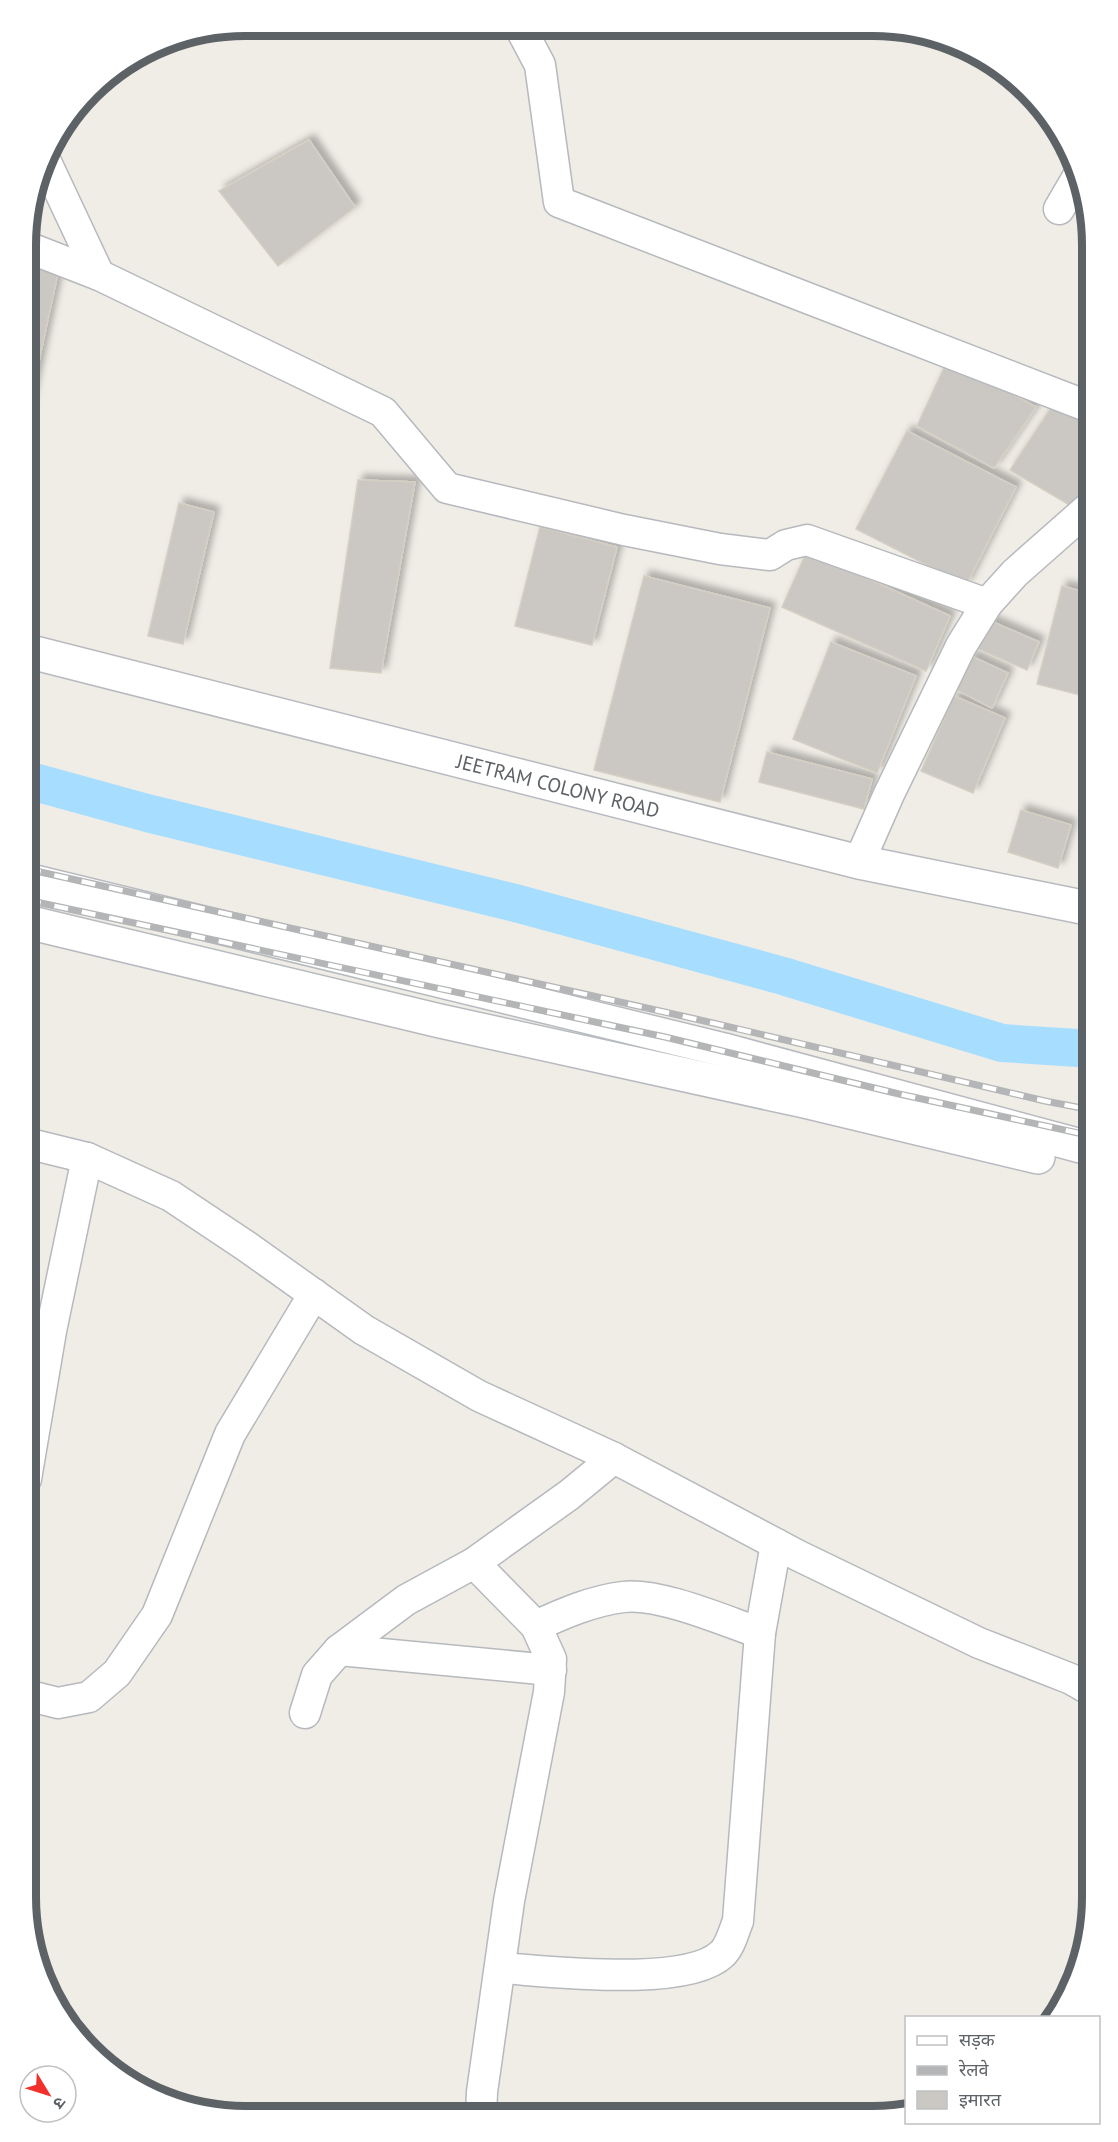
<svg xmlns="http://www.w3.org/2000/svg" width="1118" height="2142" font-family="'PT Sans','Noto Sans Devanagari',sans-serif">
<defs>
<filter id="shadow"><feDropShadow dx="5.5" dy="-5.5" stdDeviation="3" flood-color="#0004"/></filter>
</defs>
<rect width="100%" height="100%" fill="#f0ede6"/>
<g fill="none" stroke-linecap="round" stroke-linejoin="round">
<!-- canal -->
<polyline stroke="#a7deff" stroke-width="38" points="27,780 147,813 519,904 783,976 1002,1043 1092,1049"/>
</g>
<!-- building -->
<g fill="#cbc8c3" stroke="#d5cfc3" stroke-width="1.5" filter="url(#shadow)">
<polygon points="309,140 355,207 278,266 219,191"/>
<polygon points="27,261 59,268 27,416"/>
<polygon points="948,359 1036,407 994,468 917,426"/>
<polygon points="1056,400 1092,423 1092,496 1078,510 1010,470"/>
<polygon points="907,431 1016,487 966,585 856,529"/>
<polygon points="358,480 415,482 381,673 330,668"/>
<polygon points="179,503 214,512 183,644 148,636"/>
<polygon points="540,527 617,547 592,645 515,626"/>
<polygon points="807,551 950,616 926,671 782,607"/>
<polygon points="644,576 770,608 720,802 594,770"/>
<polygon points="1062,586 1092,594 1092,698 1037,684"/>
<polygon points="986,619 1039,642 1027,670 974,647"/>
<polygon points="831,642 916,676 877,773 793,739"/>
<polygon points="971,656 1008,673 992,708 955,689"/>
<polygon points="954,696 1005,718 973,793 921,771"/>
<polygon points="767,752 872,779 864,809 759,782"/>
<polygon points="1021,810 1071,825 1058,868 1008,852"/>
</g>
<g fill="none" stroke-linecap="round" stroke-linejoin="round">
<!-- street casing -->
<g stroke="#b6b9bd" stroke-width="33">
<g id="street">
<polyline points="520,27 540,65 559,202 1092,408"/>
<polyline points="45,160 99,275"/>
<polyline points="1059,209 1080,173"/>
<polyline points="27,247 99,275 383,412 447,488 624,530 720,549 770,555 786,545 807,540 987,604"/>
<polyline points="859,862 889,794 961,646 987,604 1015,573 1092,505"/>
<polyline points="26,1143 87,1158 171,1196 246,1246 364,1330 479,1396 614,1458 797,1555 979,1643 1071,1679 1092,1691"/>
<polyline points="26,1479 51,1331 87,1158"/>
<polyline points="474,1563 536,1626 551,1659 549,1692 509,1901 482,2092 481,2115"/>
<path d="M 536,1626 C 564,1613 592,1601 623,1597 C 658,1592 725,1621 760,1633"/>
<polyline points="339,1650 551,1670"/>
<polyline points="26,1695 58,1703 89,1697 117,1673 157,1615 230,1434 314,1294"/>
<polyline points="305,1713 317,1675 339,1650 406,1600 474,1563 569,1495 614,1458"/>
<path d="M 500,1968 C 550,1971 686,1988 722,1954 C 730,1947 734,1931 738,1921 L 760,1633 L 776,1544"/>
</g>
</g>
<!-- secondary casing -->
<g stroke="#b7bbc0" stroke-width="36">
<g id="secondary">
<polyline points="27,651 859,862 1092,909"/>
<polyline points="27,880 724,1050 1092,1149"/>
<polyline points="27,922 440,1021 804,1101 1038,1157"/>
</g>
</g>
<!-- street -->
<use href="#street" stroke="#fff" stroke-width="30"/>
<!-- secondary -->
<use href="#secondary" stroke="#fff" stroke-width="33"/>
<!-- rail casing -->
<g stroke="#b4b5b6" stroke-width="7">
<g id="rail">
<polyline points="27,869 700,1020 1045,1101 1092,1110"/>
<polyline points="27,900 665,1037 899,1094 1092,1136"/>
</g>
</g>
<!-- rail -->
<use href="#rail" stroke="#fff" stroke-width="4.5" stroke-dasharray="14" stroke-linecap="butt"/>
</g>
<g text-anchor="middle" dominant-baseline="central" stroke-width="6" stroke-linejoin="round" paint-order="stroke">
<!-- street labels -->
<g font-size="20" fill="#5d6267" stroke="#fff">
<text transform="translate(558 786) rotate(14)">JEETRAM COLONY ROAD</text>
</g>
</g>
<!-- crop -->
<path d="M0 0H1118V2142H0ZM245 36H873A209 209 0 0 1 1082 245V1897A209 209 0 0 1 873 2106H245A209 209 0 0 1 36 1897V245A209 209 0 0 1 245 36Z" fill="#fff" fill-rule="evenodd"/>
<path fill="none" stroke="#5d6267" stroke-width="8" d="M245 36H873A209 209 0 0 1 1082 245V1897A209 209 0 0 1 873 2106H245A209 209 0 0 1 36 1897V245A209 209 0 0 1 245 36Z"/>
<!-- legend -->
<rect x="905" y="2016" width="195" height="108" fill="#ffffff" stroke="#bec0c2" stroke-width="1.5"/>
<rect x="917" y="2036" width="30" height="9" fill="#ffffff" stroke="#bec0c2" stroke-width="1.5"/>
<text x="959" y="2046" font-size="18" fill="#5d6267">सड़क</text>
<rect x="917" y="2066" width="30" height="9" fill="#b4b5b6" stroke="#bec0c2" stroke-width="1.5"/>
<text x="959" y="2076" font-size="18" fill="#5d6267">रेलवे</text>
<rect x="917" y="2091" width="30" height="18" fill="#cbc8c3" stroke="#bec0c2" stroke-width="1.5"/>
<text x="959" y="2106" font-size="18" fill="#5d6267">इमारत</text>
<!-- north arrow -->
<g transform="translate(48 2094) rotate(128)"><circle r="28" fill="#ffffff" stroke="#bec0c2" stroke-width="1.5"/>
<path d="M0-4.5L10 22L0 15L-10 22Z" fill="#f12f2b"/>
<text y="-9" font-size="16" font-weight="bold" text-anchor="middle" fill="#5d6267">उ</text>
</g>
</svg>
